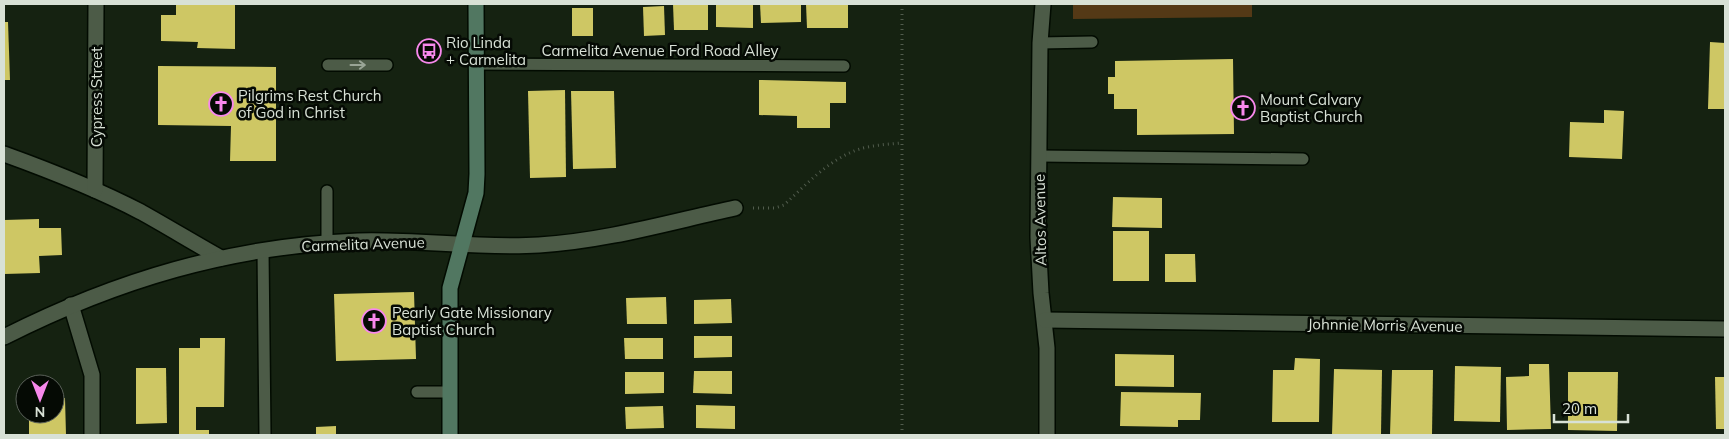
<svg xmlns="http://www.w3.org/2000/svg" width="1729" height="439" font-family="Mulish,sans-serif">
<rect width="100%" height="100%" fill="#152211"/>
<!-- green -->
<polygon fill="#543916" points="1073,4 1252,4 1252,17 1073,19"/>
<!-- building -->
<g fill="#cec764">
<polygon points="176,4 235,4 235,49 197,48 198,42 161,41 161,15 176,15"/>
<polygon points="673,4 708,4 708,30 674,30"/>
<polygon points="716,4 753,4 753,28 716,27"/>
<polygon points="760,4 801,4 801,22 761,23"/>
<polygon points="806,4 848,4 848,28 807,28"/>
<polygon points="664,6 665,35 644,36 643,7"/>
<rect x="572" y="8" width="21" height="28"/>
<polygon points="4,22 8,22 10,80 4,80"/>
<polygon points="1710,42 1725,43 1725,109 1708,109"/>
<polygon points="1233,59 1234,134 1137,135 1137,109 1114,109 1114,94 1108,94 1108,77 1115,77 1115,61"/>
<polygon points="158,66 276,67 276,161 230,161 231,126 158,125"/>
<polygon points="759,80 846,82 846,103 830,103 830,128 797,128 797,116 759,115"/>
<polygon points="565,90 566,177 530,178 528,91"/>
<polygon points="571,91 614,91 616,168 573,169"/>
<polygon points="1604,110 1624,111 1622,159 1569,157 1570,122 1604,123"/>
<polygon points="1113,197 1162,198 1162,228 1112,227"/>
<polygon points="39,219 39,228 61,228 62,255 39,256 40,273 4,274 4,220"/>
<rect x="1113" y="231" width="36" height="50"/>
<polygon points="1165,254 1195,254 1196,282 1165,282"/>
<polygon points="414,292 416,359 336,361 334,294"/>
<polygon points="666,297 667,324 627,324 626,298"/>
<polygon points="731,299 732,323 694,324 694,300"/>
<polygon points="694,336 732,336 732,357 694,358"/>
<polygon points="200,338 225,338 224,407 196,407 196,430 209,430 209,435 179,435 179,348 200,348"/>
<polygon points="624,338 663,338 663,359 625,359"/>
<polygon points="1115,354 1174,355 1174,387 1115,386"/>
<polygon points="1295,358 1320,359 1319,422 1272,422 1273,370 1294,370"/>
<polygon points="1529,364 1549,364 1551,429 1507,430 1506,377 1529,376"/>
<polygon points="1455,366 1501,367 1500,422 1454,421"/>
<polygon points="136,368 166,368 167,423 136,424"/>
<polygon points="1334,369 1382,370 1381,435 1332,435"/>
<polygon points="1392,370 1433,370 1432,435 1390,435"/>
<polygon points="694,371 732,371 732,394 693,393"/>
<polygon points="625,372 664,372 664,393 625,394"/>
<polygon points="1568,372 1618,372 1617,431 1568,430"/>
<polygon points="1715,377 1725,377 1725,429 1716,429"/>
<polygon points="1121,392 1201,393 1200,420 1178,420 1178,427 1120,426"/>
<polygon points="65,398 66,435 29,435 29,414 55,414 55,399"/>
<polygon points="696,405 735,406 735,429 696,428"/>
<polygon points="663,406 664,428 626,429 625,407"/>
<polygon points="336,426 336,435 316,435 316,427"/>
</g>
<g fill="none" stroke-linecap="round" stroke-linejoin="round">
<!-- lane casing -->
<g stroke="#020b01" stroke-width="14">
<g id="lane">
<polyline points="1040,43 1092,42"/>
<polyline points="476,64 844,66"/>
<polyline points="328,65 387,65"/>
<polyline points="1039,156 1303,159"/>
<polyline points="327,243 327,191"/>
<polyline points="263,250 265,435"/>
<polyline points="417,392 450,392"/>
</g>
</g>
<!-- street casing -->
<g stroke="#020b01" stroke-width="18">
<g id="street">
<polyline points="1043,4 1040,43 1038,237 1041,293 1047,348 1047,435"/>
<path d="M 4,154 C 51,171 97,189 141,212 C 168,227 194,243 221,258"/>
<polyline points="95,190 96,4"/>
<polyline points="71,305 92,375 92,435"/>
<polyline points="1045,320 1725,329"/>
<path d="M 4,337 C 117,280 230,246 358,241 C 418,239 479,249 539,245 C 606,241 670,222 735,208"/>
</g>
</g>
<!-- secondary casing -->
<g stroke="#020b01" stroke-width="18">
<polyline id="secondary" points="450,435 450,288 476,193 477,174 476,4"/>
</g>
<!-- path -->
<g stroke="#515c4d" stroke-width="3" stroke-dasharray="1 4" stroke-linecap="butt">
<polyline points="902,4 902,435"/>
<path d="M 753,208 L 775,208 L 784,205 C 808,183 831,157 863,148 C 876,145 889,144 902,143"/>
</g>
<!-- lane -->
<use href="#lane" stroke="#4c5b47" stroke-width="11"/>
<!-- street -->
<use href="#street" stroke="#4c5b47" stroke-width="15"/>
<!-- secondary -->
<use href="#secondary" stroke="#517761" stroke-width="15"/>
</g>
<!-- one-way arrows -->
<defs><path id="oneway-shaft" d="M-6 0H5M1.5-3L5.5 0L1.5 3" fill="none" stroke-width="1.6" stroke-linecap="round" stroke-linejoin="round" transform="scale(1.25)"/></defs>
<use stroke="#99a596" href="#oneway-shaft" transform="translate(358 65)"/>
<!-- icons -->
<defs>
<g id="bus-ring" transform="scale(1.25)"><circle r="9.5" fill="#050a04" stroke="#f788ec" stroke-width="1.5"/><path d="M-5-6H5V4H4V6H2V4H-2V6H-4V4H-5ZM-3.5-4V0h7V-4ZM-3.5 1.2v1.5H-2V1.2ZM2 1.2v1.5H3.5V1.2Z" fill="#f788ec"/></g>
<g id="church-ring" transform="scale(1.25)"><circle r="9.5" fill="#050a04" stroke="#f788ec" stroke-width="1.5"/><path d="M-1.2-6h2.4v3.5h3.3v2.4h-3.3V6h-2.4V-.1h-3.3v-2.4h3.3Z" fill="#f788ec"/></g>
</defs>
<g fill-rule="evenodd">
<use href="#bus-ring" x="429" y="51"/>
<use href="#church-ring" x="221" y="104"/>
<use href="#church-ring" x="1243" y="108"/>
<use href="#church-ring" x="374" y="321"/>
</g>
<g text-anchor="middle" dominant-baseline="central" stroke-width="5" stroke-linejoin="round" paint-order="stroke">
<!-- poi labels -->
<g font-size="15" fill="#d8e1d6" stroke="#050a04" text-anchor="start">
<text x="446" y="42">Rio Linda<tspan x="446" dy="17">+ Carmelita</tspan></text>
<text x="238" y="95">Pilgrims Rest Church<tspan x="238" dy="17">of God in Christ</tspan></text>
<text x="1260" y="99">Mount Calvary<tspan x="1260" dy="17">Baptist Church</tspan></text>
<text x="392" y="312">Pearly Gate Missionary<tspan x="392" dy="17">Baptist Church</tspan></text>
</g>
<!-- street labels -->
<g font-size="15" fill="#d8e1d6" stroke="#050a04">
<text x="660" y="50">Carmelita Avenue Ford Road Alley</text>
<text transform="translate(96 97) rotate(-90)">Cypress Street</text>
<text transform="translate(1040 220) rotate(-91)">Altos Avenue</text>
<text transform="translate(363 244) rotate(-2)">Carmelita Avenue</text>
<text transform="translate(1385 325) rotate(1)">Johnnie Morris Avenue</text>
</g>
</g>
<!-- border -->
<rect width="1729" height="439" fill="none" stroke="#d8e1d6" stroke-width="10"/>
<!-- north arrow -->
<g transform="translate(40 399) rotate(180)"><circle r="24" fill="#050a04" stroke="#596058"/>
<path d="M0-4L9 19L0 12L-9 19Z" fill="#f788ec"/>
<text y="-8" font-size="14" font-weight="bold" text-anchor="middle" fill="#d8e1d6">N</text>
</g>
<!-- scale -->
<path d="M1554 414v8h74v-8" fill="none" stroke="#d8e1d6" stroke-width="2.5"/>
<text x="1562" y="414" font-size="15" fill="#d8e1d6" stroke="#050a04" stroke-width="4" paint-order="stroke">20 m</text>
</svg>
